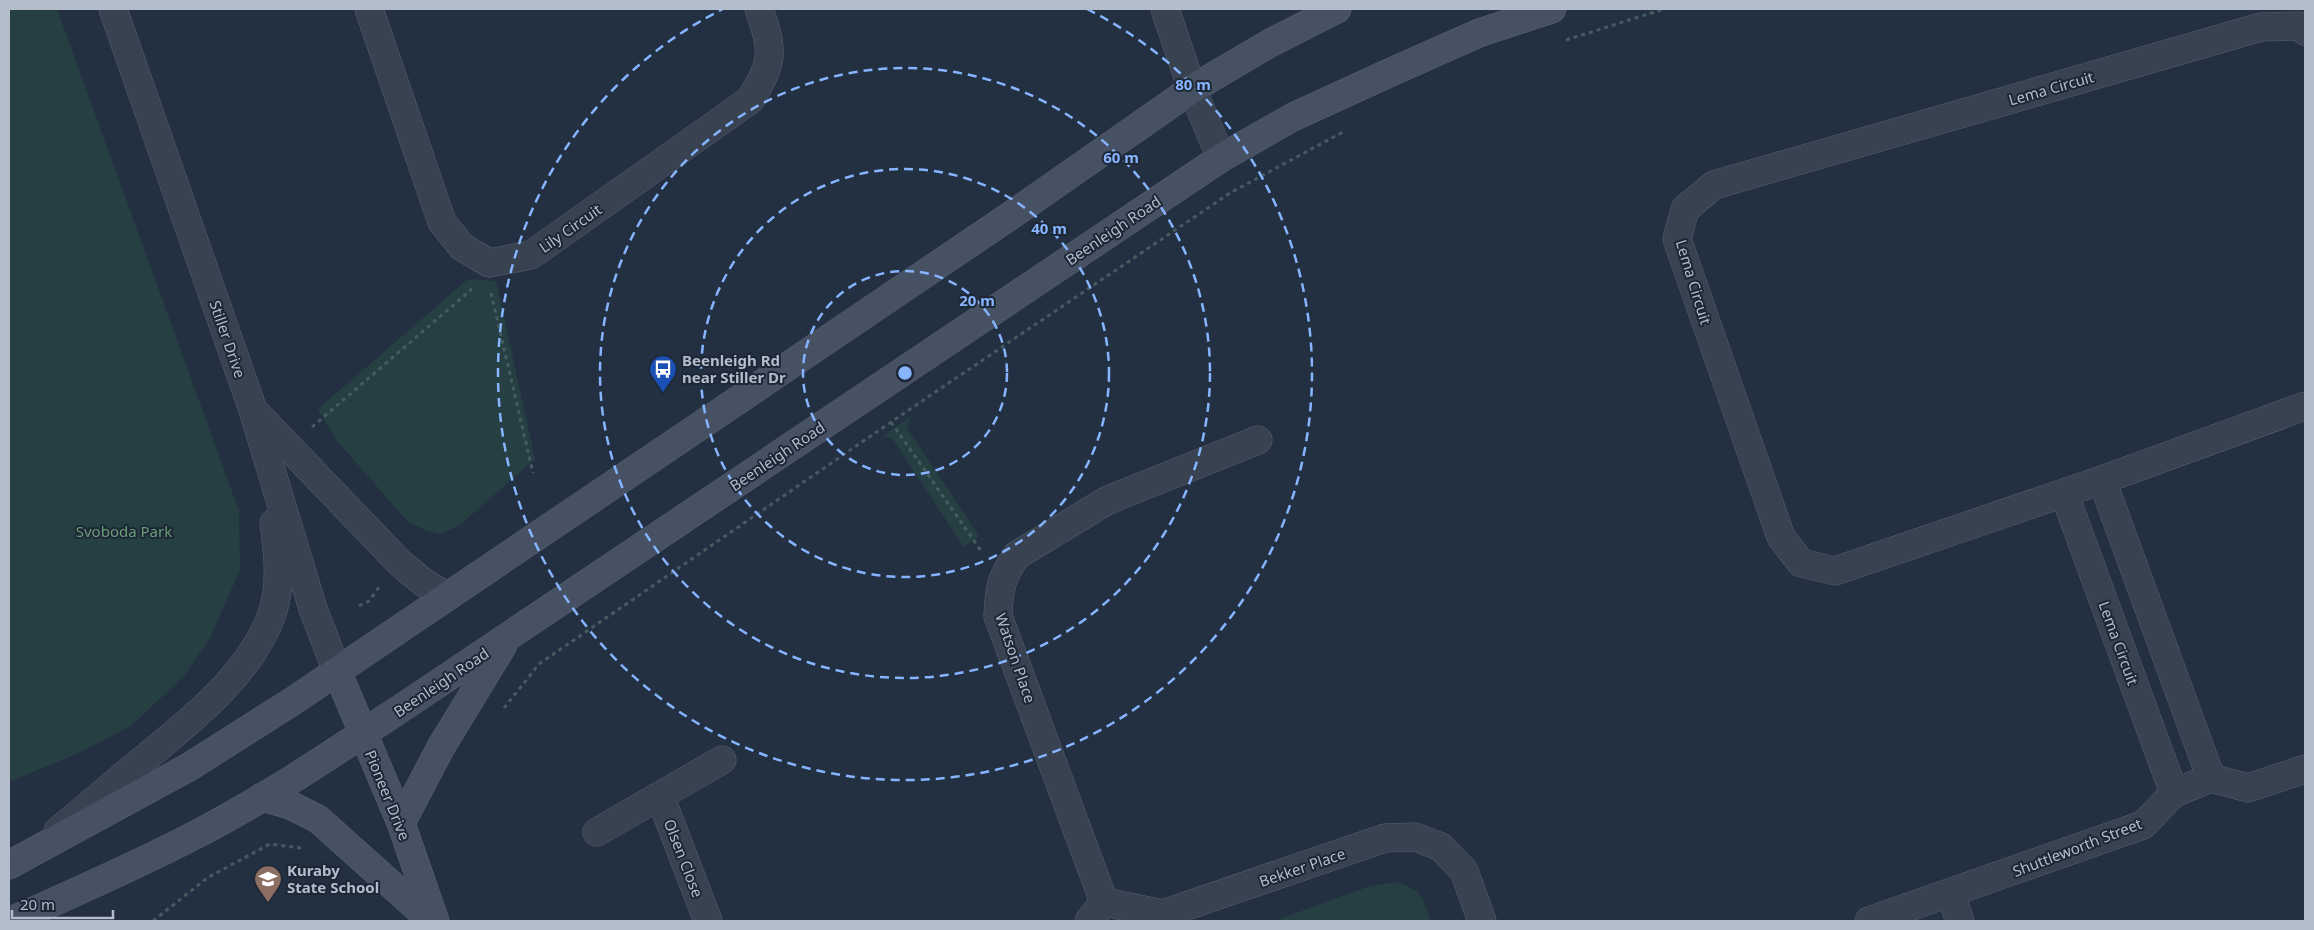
<svg xmlns="http://www.w3.org/2000/svg" width="2314" height="930" font-family="'Noto Sans',sans-serif">
<rect width="100%" height="100%" fill="#233041"/>
<!-- green -->
<g fill="#263f42">
<polygon points="9,9 57,9 239,511 240,570 210,638 184,676 131,726 74,755 9,782"/>
<polygon points="468,279 496,281 535,459 461,524 441,534 425,530 408,522 337,441 318,409"/>
<polygon points="910,417 907,428 979,536 964,547 892,438 883,436"/>
<path d="M 1396,882 C 1423,890 1422,896 1431,921 L 1274,921 L 1370,886 Z"/>
</g>
<g fill="none" stroke-linecap="round" stroke-linejoin="round">
<!-- street casing -->
<g stroke="#56606e" stroke-width="29">
<g id="street">
<polyline points="113,9 253,410 313,609 337,671"/>
<path d="M 369,9 L 442,222 L 462,247 L 489,263 L 531,255 L 750,100 C 774,61 774,52 759,9"/>
<polyline points="1165,9 1192,89 1221,158"/>
<polyline points="2305,31 2299,26 2261,27 1714,185 1685,209 1677,239 1781,537 1801,563 1835,571 2102,480 2305,406"/>
<polyline points="257,414 400,563 423,582 446,596"/>
<polyline points="2102,480 2211,778"/>
<polyline points="2064,493 2174,793"/>
<polyline points="660,796 708,921"/>
<path d="M 58,831 C 87,807 116,782 145,758 C 192,720 251,673 272,614 C 282,583 278,554 274,523"/>
<polyline points="597,832 722,760"/>
<polyline points="1950,893 1960,921"/>
<path d="M 1104,902 L 998,616 C 999,589 1001,577 1017,555 L 1108,500 L 1258,440"/>
<polyline points="1089,921 1104,902 1163,914 1385,838 1415,837 1441,847 1464,871 1482,921"/>
<polyline points="1869,921 2143,825 2174,793 2211,778 2248,788 2305,769"/>
</g>
</g>
<!-- secondary casing -->
<g stroke="#56606e" stroke-width="29">
<g id="secondary">
<polyline points="337,671 401,823 435,921"/>
<polyline points="262,797 290,805 318,819 432,921"/>
<polyline points="401,823 441,747 503,645"/>
<polyline points="9,865 189,767 293,701 1010,216 1192,89 1272,42 1337,9"/>
<path d="M 11,921 C 74,893 138,865 199,833 C 272,795 341,748 409,703 L 1221,158 L 1293,117 L 1389,73 L 1479,33 L 1552,9"/>
</g>
</g>
<!-- path -->
<g stroke="#445c5f" stroke-width="3" stroke-dasharray="4 4" stroke-linecap="butt">
<polyline points="1566,40 1664,9"/>
<polyline points="491,293 533,473"/>
<polyline points="891,422 982,552"/>
<polyline points="312,427 472,289"/>
<polyline points="359,606 369,601 380,586"/>
<polyline points="504,708 539,664 891,422 1230,193 1343,132"/>
<polyline points="153,921 207,878 270,844 301,848"/>
</g>
<!-- street -->
<use href="#street" stroke="#384251" stroke-width="28"/>
<!-- secondary -->
<use href="#secondary" stroke="#465164" stroke-width="28"/>
</g>
<!-- distance rings -->
<g fill="none" stroke="#86b4fe" stroke-width="2.5" stroke-dasharray="9 6">
<circle cx="905" cy="373" r="102"/>
<circle cx="905" cy="373" r="204"/>
<circle cx="905" cy="373" r="305"/>
<path d="M1087 9A407 407 0 1 1 723 9"/>
</g>
<!-- icons -->
<defs>
<g id="bus-pin" transform="scale(1.4375)"><path d="M0 17L-7.5 6A9.5 9.5 0 1 1 7.5 6Z" fill="#1a4fb4" stroke="#1d2736"/><path d="M-5-6H5V4H4V6H2V4H-2V6H-4V4H-5ZM-3.5-4V0h7V-4ZM-3.5 1.2v1.5H-2V1.2ZM2 1.2v1.5H3.5V1.2Z" fill="#fff"/></g>
<g id="school-pin" transform="scale(1.4375)"><path d="M0 17L-7.5 6A9.5 9.5 0 1 1 7.5 6Z" fill="#8d6e63" stroke="#1d2736"/><path d="M0-5L7-2L0 1L-7-2ZM-4 1L0 2.5L4 1V4Q0 6-4 4Z" fill="#fff"/></g>
</defs>
<g fill-rule="evenodd">
<use href="#bus-pin" x="663" y="369"/>
<use href="#school-pin" x="268" y="879"/>
</g>
<g text-anchor="middle" dominant-baseline="central" stroke-width="4" stroke-linejoin="round" paint-order="stroke">
<!-- street labels -->
<g font-size="15" fill="#b4bdcb" stroke="#1d2736">
<text transform="translate(2051 88) rotate(-16)">Lema Circuit</text>
<text transform="translate(570 228) rotate(-35)">Lily Circuit</text>
<text transform="translate(1113 230) rotate(-34)">Beenleigh Road</text>
<text transform="translate(1694 282) rotate(73)">Lema Circuit</text>
<text transform="translate(228 339) rotate(71)">Stiller Drive</text>
<text transform="translate(777 456) rotate(-34)">Beenleigh Road</text>
<text transform="translate(2119 643) rotate(70)">Lema Circuit</text>
<text transform="translate(1016 658) rotate(71)">Watson Place</text>
<text transform="translate(441 682) rotate(-34)">Beenleigh Road</text>
<text transform="translate(388 795) rotate(68)">Pioneer Drive</text>
<text transform="translate(2077 847) rotate(-21)">Shuttleworth Street</text>
<text transform="translate(684 858) rotate(69)">Olsen Close</text>
<text transform="translate(1302 867) rotate(-19)">Bekker Place</text>
</g>
<!-- poi labels -->
<g font-size="15" font-weight="bold" fill="#b4bdcb" stroke="#1d2736" text-anchor="start">
<text x="682" y="360">Beenleigh Rd<tspan x="682" dy="17">near Stiller Dr</tspan></text>
<text x="287" y="870">Kuraby<tspan x="287" dy="17">State School</tspan></text>
</g>
<!-- park labels -->
<g font-size="15" fill="#6a9e76" stroke="#1d2736">
<text x="124" y="531">Svoboda Park</text>
</g>
</g>
<circle cx="905" cy="373" r="8" fill="#86b4fe" stroke="#1d2736" stroke-width="2.5"/>
<g font-size="15" text-anchor="middle" font-weight="bold" fill="#86b4fe" stroke="#1d2736" stroke-width="4" stroke-linejoin="round" paint-order="stroke">
<text x="1193" y="90">80 m</text>
<text x="1121" y="163">60 m</text>
<text x="1049" y="234">40 m</text>
<text x="977" y="306">20 m</text>
</g>
<!-- border -->
<rect width="2314" height="930" fill="none" stroke="#b4bdcb" stroke-width="20"/>
<!-- scale -->
<path d="M12 910v8h101v-8" fill="none" stroke="#b4bdcb" stroke-width="2.5"/>
<text x="20" y="910" font-size="15" fill="#b4bdcb" stroke="#1d2736" stroke-width="4" paint-order="stroke">20 m</text>
</svg>
